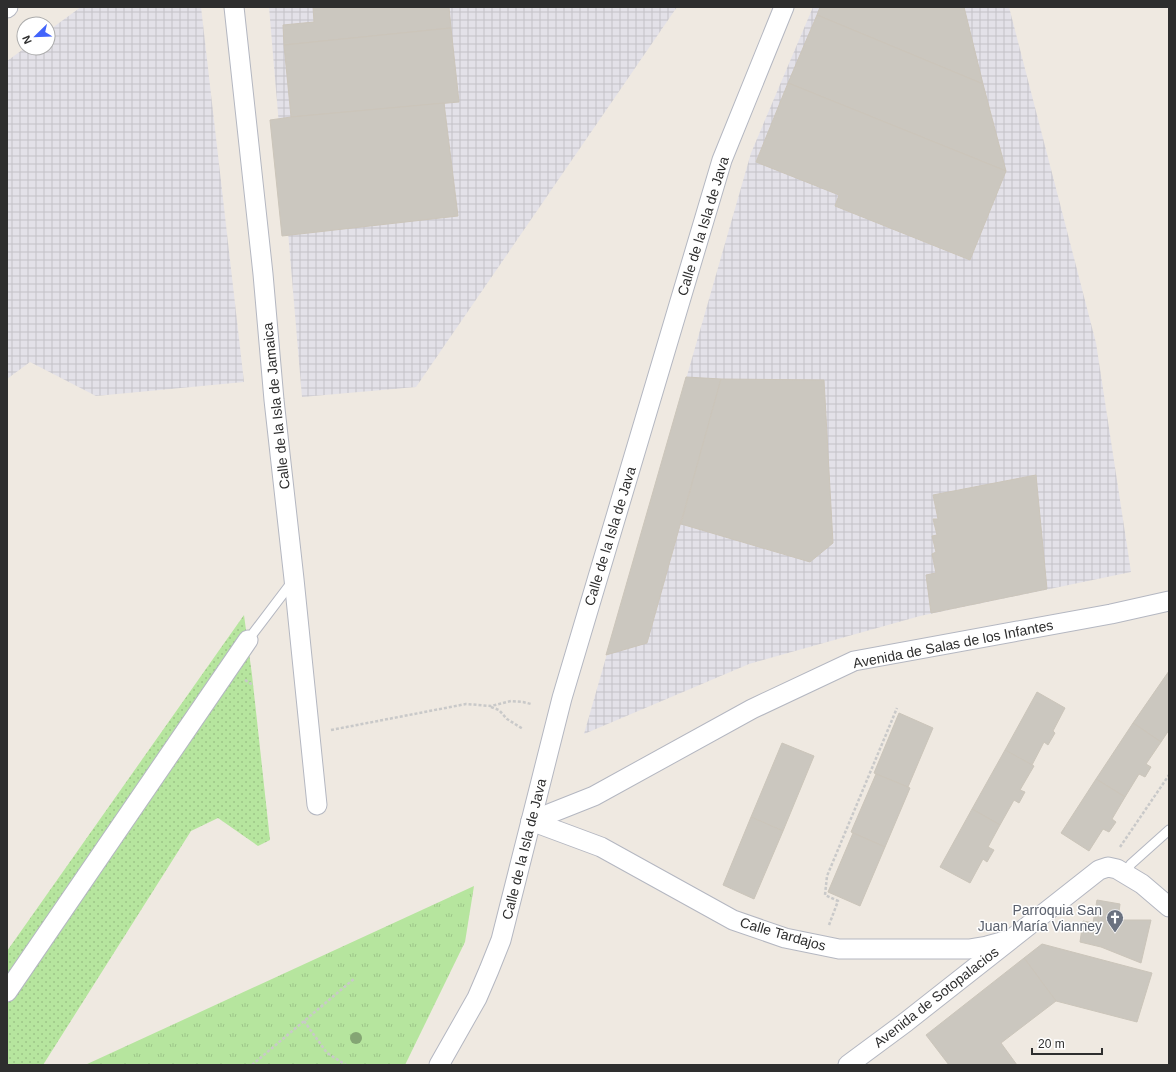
<svg xmlns="http://www.w3.org/2000/svg" width="1176" height="1072" font-family="Arial,sans-serif">
<defs>
<pattern id="industrial-grid" width="8" height="8" patternUnits="userSpaceOnUse"><rect width="8" height="8" fill="#e3e1e8"/><path d="M0 4h8M4 0v8" fill="none" stroke="#c3c1c7"/></pattern>
<pattern id="grass-dots" width="8" height="8" patternUnits="userSpaceOnUse"><rect width="8" height="8" fill="#b6e59e"/><path d="M2 2h.1M6 6h.1" fill="none" stroke="#9dc588" stroke-width="1.8" stroke-linecap="round"/></pattern>
<pattern id="park-tufts" width="24" height="20" patternUnits="userSpaceOnUse"><rect width="24" height="20" fill="#b6e59e"/><path d="M3 7l-1-3M5 7V3M7 7l1-3M15 17l-1-3M17 17v-4M19 17l1-3" fill="none" stroke="#9dc588"/></pattern>
</defs>
<rect width="100%" height="100%" fill="#efe9e1"/>
<!-- industrial -->
<g fill="url(#industrial-grid)">
<polygon points="81,7 201,7 244,382 96,396 30,362 7,379 7,61 25,48 48,48 48,31"/>
<polygon points="269,7 677,7 416,387 302,397"/>
<polygon points="813,7 1009,7 1096,343 1131,572 920,616 749,664 584,734 751,153"/>
</g>
<!-- grass -->
<polygon fill="url(#grass-dots)" points="244,615 252,675 270,840 258,846 218,818 191,831 43,1065 7,1065 7,951"/>
<!-- park -->
<polygon fill="url(#park-tufts)" points="474,886 465,942 405,1065 85,1065"/>
<!-- building -->
<g fill="#cbc7bf" stroke="#cbc5ba">
<polygon points="313,7 449,7 451,28 284,45 283,25 314,22"/>
<polygon points="820,7 964,7 983,84 817,15"/>
<polygon points="817,15 983,84 1006,171 788,83"/>
<polygon points="451,28 459,102 291,117 284,45"/>
<polygon points="788,83 1006,171 970,260 835,206 839,195 756,162"/>
<polygon points="444,103 458,216 282,236 270,120 291,117"/>
<polygon points="686,377 721,379 647,643 606,655"/>
<polygon points="721,379 824,380 833,543 810,562 681,524"/>
<polygon points="1036,475 1047,589 931,613 926,575 936,573 932,554 936,552 932,536 937,535 933,519 938,519 933,495"/>
<polygon points="1169,671 1169,730 1161,742 1133,723"/>
<polygon points="1037,692 1065,708 1053,731 1055,733 1048,745 1044,742 1032,765 1005,750"/>
<polygon points="899,713 933,728 908,787 874,773"/>
<polygon points="1133,723 1161,742 1146,764 1151,767 1145,777 1139,774 1125,797 1096,779"/>
<polygon points="782,743 814,756 783,831 751,817"/>
<polygon points="1005,750 1034,766 1020,790 1025,792 1019,803 1014,800 1000,825 972,809"/>
<polygon points="876,774 910,788 885,847 851,832"/>
<polygon points="1096,779 1125,797 1112,819 1116,822 1109,832 1103,829 1089,851 1061,833"/>
<polygon points="972,809 1000,825 988,847 994,850 987,862 983,859 970,883 940,867"/>
<polygon points="751,817 783,831 754,899 723,885"/>
<polygon points="853,833 885,847 860,906 828,892"/>
<polygon points="1097,900 1120,904 1118,920 1151,920 1141,963 1101,947 1080,942 1083,921 1093,923"/>
<polygon points="1042,944 1152,973 1137,1022 1056,1001 1024,958"/>
<polygon points="1024,958 1056,1001 1001,1043 1017,1065 949,1065 926,1035"/>
</g>
<g fill="none" stroke-linecap="round" stroke-linejoin="round">
<!-- lane casing -->
<g stroke="#b4b7c1" stroke-width="11">
<g id="lane">
<polyline points="248,640 292,582"/>
<polyline points="1125,873 1131,864 1169,830"/>
</g>
</g>
<!-- street casing -->
<g stroke="#b4b7c1" stroke-width="21">
<g id="street">
<polyline points="234,7 263,274 274,400 294,579 317,805"/>
<polyline points="7,8 8,7"/>
<polyline points="531,821 594,796 752,709 854,661 1111,614 1169,601"/>
<polyline points="531,821 601,847 733,920 785,938 839,949 969,949 987,946 1009,940"/>
<polyline points="7,992 248,640"/>
<polyline points="439,1065 477,998 489,970 501,940 531,821 562,698 722,160 784,7"/>
<polyline points="848,1065 906,1022 1099,870 1108,867 1117,869 1142,884 1169,907"/>
</g>
</g>
<!-- path -->
<g stroke="#c9c9c9" stroke-width="2.5" stroke-dasharray="3 2" stroke-linecap="butt">
<polyline points="1168,665 1169,665"/>
<polyline points="245,680 253,685"/>
<polyline points="491,707 499,710 507,719 523,729"/>
<polyline points="331,730 466,704 491,706 511,701 523,702 531,704"/>
<polyline points="1120,847 1169,775"/>
<polyline points="829,925 838,901 825,895 827,876 897,708"/>
<polyline points="304,1021 327,1053 346,1065"/>
<polyline points="252,1065 355,978"/>
</g>
<!-- lane -->
<use href="#lane" stroke="#fff" stroke-width="9"/>
<!-- street -->
<use href="#street" stroke="#fff" stroke-width="19"/>
</g>
<!-- trees -->
<circle fill="#84a574" cx="356" cy="1038" r="6"/>
<!-- icons -->
<defs>
<g id="church-pin" transform="scale(0.9)"><path d="M0 17L-7.5 6A9.5 9.5 0 1 1 7.5 6Z" fill="#6b7280" stroke="#fff"/><path d="M-1.2-6h2.4v3.5h3.3v2.4h-3.3V6h-2.4V-.1h-3.3v-2.4h3.3Z" fill="#fff"/></g>
</defs>
<g fill-rule="evenodd">
<use href="#church-pin" x="1115" y="918"/>
</g>
<g text-anchor="middle" dominant-baseline="central" stroke-width="3" stroke-linejoin="round" paint-order="stroke">
<!-- street labels -->
<g font-size="14" fill="#2e2e2e" stroke="#fff">
<text transform="translate(703 226) rotate(-73)">Calle de la Isla de Java</text>
<text transform="translate(276 406) rotate(-96)">Calle de la Isla de Jamaica</text>
<text transform="translate(610 536) rotate(-73)">Calle de la Isla de Java</text>
<text transform="translate(953 644) rotate(-11)">Avenida de Salas de los Infantes</text>
<text transform="translate(524 849) rotate(-76)">Calle de la Isla de Java</text>
<text transform="translate(783 934) rotate(16)">Calle Tardajos</text>
<text transform="translate(936 997) rotate(-38)">Avenida de Sotopalacios</text>
</g>
<!-- worship labels -->
<g font-size="14" fill="#5b616d" stroke="#fff" text-anchor="end">
<text x="1102" y="910">Parroquia San<tspan x="1102" dy="16">Juan María Vianney</tspan></text>
</g>
</g>
<!-- border -->
<rect width="1176" height="1072" fill="none" stroke="#2e2e2e" stroke-width="16"/>
<!-- north arrow -->
<g transform="translate(36 36) rotate(247)"><circle r="19" fill="#ffffff" stroke="#ababab"/>
<path d="M0-3L7 15L0 10L-7 15Z" fill="#4264fb"/>
<text y="-6" font-size="11" font-weight="bold" text-anchor="middle" fill="#2e2e2e">N</text>
</g>
<!-- scale -->
<path d="M1032 1048v6h70v-6" fill="none" stroke="#2e2e2e" stroke-width="2"/>
<text x="1038" y="1048" font-size="12" fill="#2e2e2e" stroke="#ffffff" stroke-width="3" paint-order="stroke">20 m</text>
</svg>
